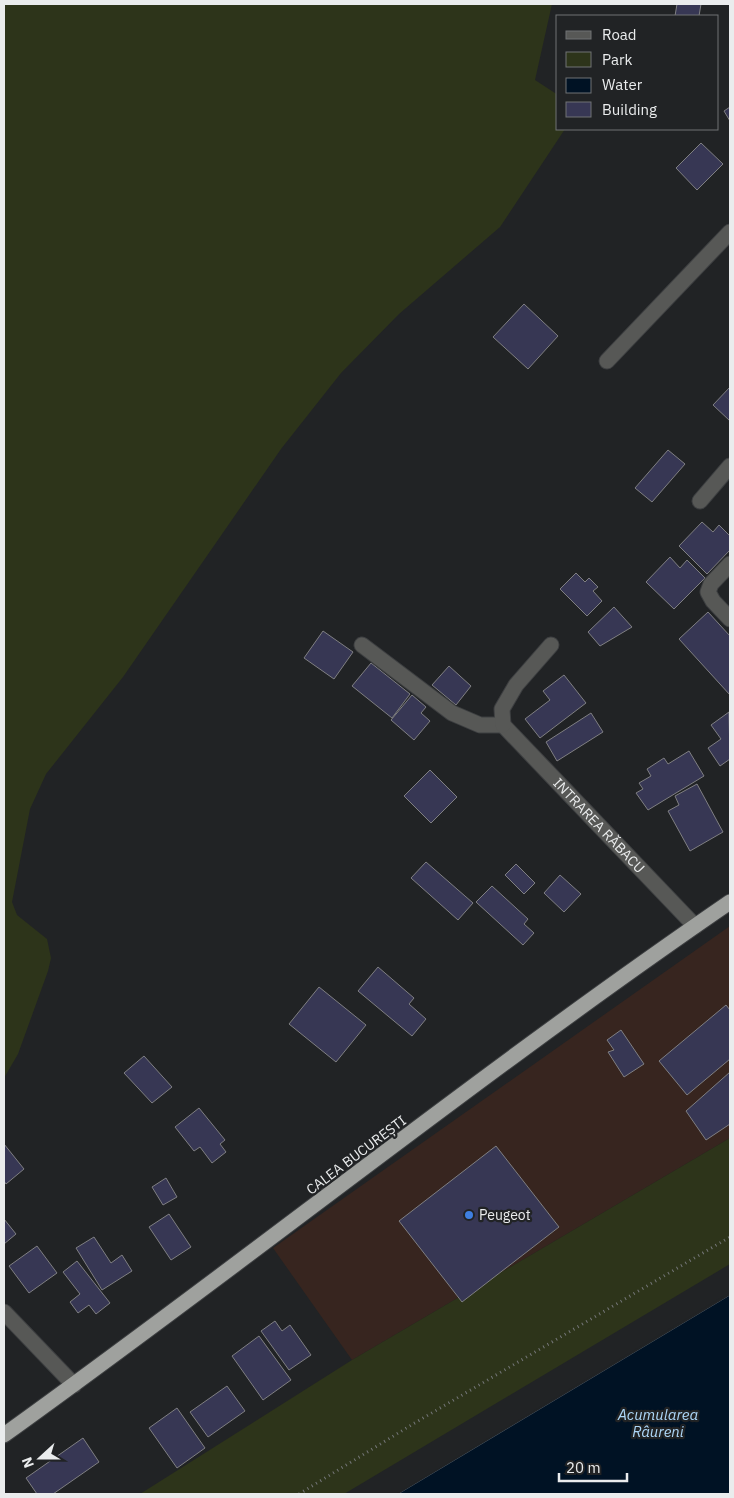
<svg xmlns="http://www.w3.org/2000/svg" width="734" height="1498" font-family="'IBM Plex Sans',sans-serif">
<rect width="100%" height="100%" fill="#212325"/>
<!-- commercial -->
<polygon fill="#37251f" points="730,926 730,1138 352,1360 273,1248"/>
<!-- green -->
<g fill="#2d341a">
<polygon points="4,4 552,4 535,80 558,95 558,129 565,129 500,227 399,314 341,373 281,449 123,677 46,774 30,809 12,902 17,915 47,939 51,958 48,971 18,1054 4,1078"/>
<polygon points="730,1138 730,1264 344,1494 140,1494 352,1360"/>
</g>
<!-- water -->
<polygon fill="#001224" stroke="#465360" points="730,1295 730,1494 398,1494"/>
<!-- pier -->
<polygon fill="#212325" points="730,1292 730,1295 398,1494 396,1494"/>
<!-- building -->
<g fill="#373754" stroke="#7f7f82">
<polygon points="677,4 701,4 699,16 675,16"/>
<polygon points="730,107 730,121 724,111"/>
<polygon points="701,143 723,164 697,190 676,168"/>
<polygon points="524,304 558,336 528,369 493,337"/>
<polygon points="730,387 730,421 713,405"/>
<polygon points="668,450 685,464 652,502 635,488"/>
<polygon points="702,522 713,532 719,525 730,536 730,550 707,574 679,546"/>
<polygon points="670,557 680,568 687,560 705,578 674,609 646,582"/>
<polygon points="576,573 585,582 589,578 598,587 593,591 602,601 587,616 560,589"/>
<polygon points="614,607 632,627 600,646 588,632"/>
<polygon points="708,612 730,636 730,695 679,639"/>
<polygon points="323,631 353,652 334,679 304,658"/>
<polygon points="371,663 410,694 392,718 352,686"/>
<polygon points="449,666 471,686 456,705 432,685"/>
<polygon points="564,675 586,703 540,738 525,719 550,700 543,691"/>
<polygon points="412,695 426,707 421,713 430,721 414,740 391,720"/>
<polygon points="729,712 730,759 720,766 708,748 721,739 711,725"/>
<polygon points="591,713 603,732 557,761 546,742"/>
<polygon points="689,751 704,776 648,810 636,793 643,789 639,783 651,776 647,769 664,758 668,764"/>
<polygon points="430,770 457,797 431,823 404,796"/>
<polygon points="697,784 723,832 690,851 668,811 679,805 675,796"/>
<polygon points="426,862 473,903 458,920 411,878"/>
<polygon points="516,864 535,883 524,894 505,875"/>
<polygon points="560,875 581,894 564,912 544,893"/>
<polygon points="492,886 528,919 524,924 534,933 523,945 476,902"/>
<polygon points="378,967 414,998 409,1004 426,1019 412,1036 358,991"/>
<polygon points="319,987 366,1025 336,1062 289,1024"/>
<polygon points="726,1005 730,1010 730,1059 687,1095 659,1061"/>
<polygon points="621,1030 644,1064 624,1077 608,1052 614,1050 607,1040"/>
<polygon points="144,1056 172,1087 152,1103 124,1073"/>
<polygon points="730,1072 730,1124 706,1140 686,1111"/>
<polygon points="199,1108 225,1140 220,1144 226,1152 212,1163 200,1147 194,1151 175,1127"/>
<polygon points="4,1144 24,1169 6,1184 4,1181"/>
<polygon points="496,1146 559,1227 462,1302 399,1221"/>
<polygon points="166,1178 177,1197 163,1205 152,1187"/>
<polygon points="169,1214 191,1247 171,1260 149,1227"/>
<polygon points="4,1219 16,1234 4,1244"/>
<polygon points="94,1237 111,1263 122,1255 132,1271 102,1290 76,1248"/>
<polygon points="37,1246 57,1273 29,1293 9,1266"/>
<polygon points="77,1261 110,1303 96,1314 89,1305 78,1313 70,1302 80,1294 63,1272"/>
<polygon points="275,1321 282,1331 290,1325 311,1355 289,1370 261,1331"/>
<polygon points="259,1336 291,1380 263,1400 232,1356"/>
<polygon points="227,1386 245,1411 208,1437 190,1412"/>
<polygon points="177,1408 205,1448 177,1468 149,1428"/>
<polygon points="83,1438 99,1462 53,1494 37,1494 26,1478"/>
</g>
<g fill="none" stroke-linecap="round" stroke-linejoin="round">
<!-- street casing -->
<g stroke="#3d3f41" stroke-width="17">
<g id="street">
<polyline points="607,361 730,232"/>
<polyline points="700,501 730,466"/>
<polyline points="730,564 711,584 708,592 713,601 730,619"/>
<polyline points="362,645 452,713 480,725 503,725"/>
<path id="s1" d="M 503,725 L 695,926"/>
<polyline points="503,725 502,709 516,685 551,645"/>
<polyline points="4,1312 74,1385"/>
</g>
</g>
<!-- highway casing -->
<g stroke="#3d3f41" stroke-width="17">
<path id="highway" d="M 4,1435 C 248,1260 482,1072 730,902"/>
</g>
<!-- path -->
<polyline stroke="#757779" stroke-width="3" stroke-dasharray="1 4" stroke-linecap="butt" points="299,1494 413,1424 730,1237"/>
<!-- street -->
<use href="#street" stroke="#575856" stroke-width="15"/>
<!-- highway -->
<use href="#highway" stroke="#9fa19e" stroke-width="15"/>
</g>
<!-- markers -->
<circle fill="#3f7fe0" stroke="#212325" stroke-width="2" cx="469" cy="1215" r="5"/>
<g text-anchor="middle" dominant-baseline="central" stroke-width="4.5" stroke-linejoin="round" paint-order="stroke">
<!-- street labels -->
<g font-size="14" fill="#eaeced" stroke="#212325">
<text stroke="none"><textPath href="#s1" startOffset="139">INTRAREA RĂBACU</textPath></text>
<text transform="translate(356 1155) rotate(-37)">CALEA BUCUREȘTI</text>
</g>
<!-- poi labels -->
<g font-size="14" fill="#eaeced" stroke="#212325" text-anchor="start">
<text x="479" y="1215">Peugeot</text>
</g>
<!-- water labels -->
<g font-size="15" font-style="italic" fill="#add6f7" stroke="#212325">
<text x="658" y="1414">Acumularea<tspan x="658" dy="17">Râureni</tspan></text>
</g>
</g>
<!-- border -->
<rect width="734" height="1498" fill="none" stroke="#eaeced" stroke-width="10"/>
<!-- legend -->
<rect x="556" y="15" width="162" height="115" fill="#212325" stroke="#717375"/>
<rect x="566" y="31" width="25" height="8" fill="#575856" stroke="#717375"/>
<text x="602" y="40" font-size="15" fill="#eaeced">Road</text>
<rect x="566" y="52" width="25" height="15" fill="#2d341a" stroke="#717375"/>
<text x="602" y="65" font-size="15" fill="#eaeced">Park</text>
<rect x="566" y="78" width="25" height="15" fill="#001224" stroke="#717375"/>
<text x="602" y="90" font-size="15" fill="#eaeced">Water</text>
<rect x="566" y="102" width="25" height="15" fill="#373754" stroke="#717375"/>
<text x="602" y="115" font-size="15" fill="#eaeced">Building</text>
<!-- north arrow -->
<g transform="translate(40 1458) rotate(249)" stroke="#212325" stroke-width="4" paint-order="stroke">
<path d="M0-4L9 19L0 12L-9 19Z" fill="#eaeced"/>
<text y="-8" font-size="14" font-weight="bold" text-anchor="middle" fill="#eaeced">N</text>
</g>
<!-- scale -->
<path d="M559 1473v8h68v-8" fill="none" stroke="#eaeced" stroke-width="2.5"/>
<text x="566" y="1473" font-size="15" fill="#eaeced" stroke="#212325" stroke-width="4" paint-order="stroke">20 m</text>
</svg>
